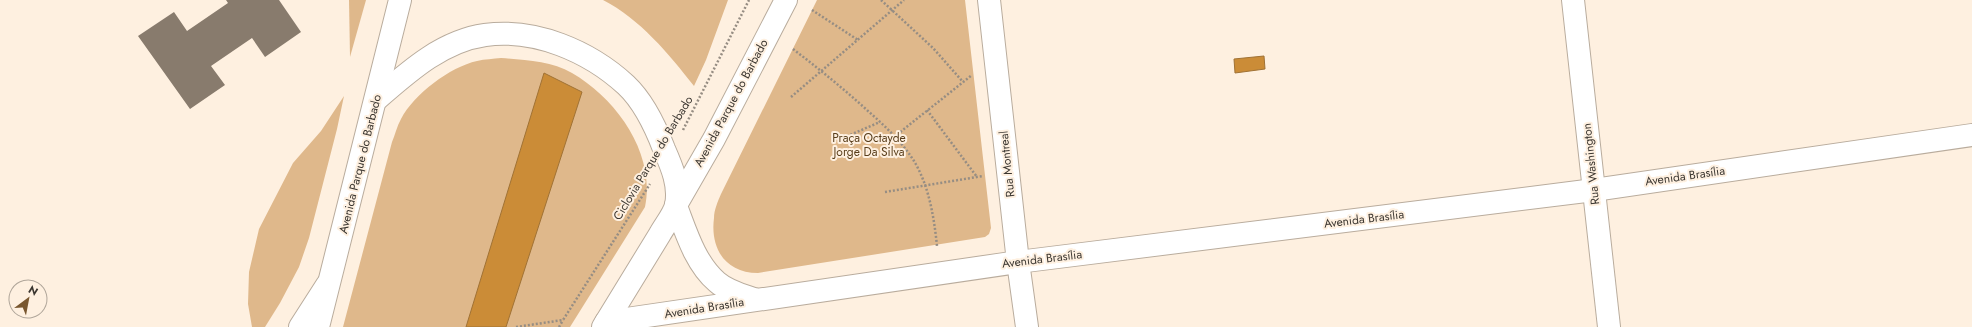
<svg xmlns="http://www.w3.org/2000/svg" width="1972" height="327" font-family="Jost,sans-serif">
<rect width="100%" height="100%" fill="#fef0e0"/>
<!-- green -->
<g fill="#dfb88b">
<polygon points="349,0 366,0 350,57"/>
<path d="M 603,0 L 728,0 L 706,60 L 694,86 C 669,54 640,19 603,0 Z"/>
<path d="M 817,0 L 965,0 L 991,228 L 989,234 L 985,237 L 758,273 C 725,273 710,248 714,218 C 714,210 718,201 721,194 Z"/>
<path d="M 501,58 C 525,60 551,61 572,73 C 617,99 656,154 645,207 L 570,327 L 343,327 L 392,142 C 395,135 397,126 401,119 C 414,94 450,67 477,61 C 485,59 493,59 501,58 Z"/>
<polygon points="344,96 337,129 309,238 299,267 280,303 265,327 252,327 248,304 249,272 259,229 293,163 321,131"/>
</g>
<!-- water -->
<g fill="#cb8c37" stroke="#a07235">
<polygon points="1264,56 1265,69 1235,73 1234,59"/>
<polygon points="544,73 582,92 506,327 466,327"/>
</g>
<!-- building -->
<polygon fill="#887b6d" points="226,0 279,0 301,32 265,57 252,38 211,66 225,85 190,109 138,36 174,12 187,31 228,3"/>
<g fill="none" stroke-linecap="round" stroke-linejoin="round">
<!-- minor casing -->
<g stroke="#b9ac9d" stroke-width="24">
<g id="minor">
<polyline points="989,0 1018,262 1027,327"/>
<polyline points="1573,0 1609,327"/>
</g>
</g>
<!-- tertiary casing -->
<g stroke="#b9ac9d" stroke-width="24">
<g id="tertiary">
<path d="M 676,206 C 686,232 695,263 717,282 C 727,291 742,295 754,299"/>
<polyline points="606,322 1018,262 1594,190 1972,135"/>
<polyline points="300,327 327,285"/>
</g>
</g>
<!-- secondary casing -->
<g stroke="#b9ac9d" stroke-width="24">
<g id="secondary">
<path d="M 377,99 C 408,72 442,41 485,35 C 535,28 589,51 626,85 C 643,101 656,128 664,149 C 672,167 680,186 676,205 C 674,214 665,225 660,234 C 641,265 622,296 603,327"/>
<polyline points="676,205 714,139 786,0"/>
<polyline points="318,327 400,0"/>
</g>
</g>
<!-- path -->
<g stroke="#968d83" stroke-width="2.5" stroke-dasharray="2 2" stroke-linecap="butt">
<polyline points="881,0 933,48 963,82"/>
<polyline points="812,10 858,40"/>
<path d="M 793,49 C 819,69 844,89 868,111 C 885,126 902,142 914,161 C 929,186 934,217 937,246"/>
<polyline points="791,97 904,0"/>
<polyline points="927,110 977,177"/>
<polyline points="683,130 749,0"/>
<polyline points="894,137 972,75"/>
<polyline points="843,138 880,122"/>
<polyline points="885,192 983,176"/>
<polyline points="516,327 563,320 650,184"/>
<polyline points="559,327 563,320"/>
</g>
<!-- minor -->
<use href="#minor" stroke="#fff" stroke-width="22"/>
<!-- tertiary -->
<use href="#tertiary" stroke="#fff" stroke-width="22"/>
<!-- secondary -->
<use href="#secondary" stroke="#fff" stroke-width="22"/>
</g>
<g text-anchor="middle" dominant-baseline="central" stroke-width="4" stroke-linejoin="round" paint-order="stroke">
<!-- street labels -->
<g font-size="12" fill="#3b3630" stroke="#fef0e0">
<text transform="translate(731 103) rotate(-62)">Avenida Parque do Barbado</text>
<text transform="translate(653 158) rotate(-59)">Ciclovia Parque do Barbado</text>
<text transform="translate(360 164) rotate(-76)">Avenida Parque do Barbado</text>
<text transform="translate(1007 164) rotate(-96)">Rua Montreal</text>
<text transform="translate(1591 164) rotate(-96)">Rua Washington</text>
<text transform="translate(1685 176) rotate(-8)">Avenida Brasília</text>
<text transform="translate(1364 219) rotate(-7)">Avenida Brasília</text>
<text transform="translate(1042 259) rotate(-7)">Avenida Brasília</text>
<text transform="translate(704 308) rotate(-9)">Avenida Brasília</text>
</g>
<!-- park labels -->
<g font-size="12" fill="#593e1b" stroke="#fef0e0">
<text x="869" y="138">Praça Octayde<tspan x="869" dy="14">Jorge Da Silva</tspan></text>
</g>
</g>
<!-- north arrow -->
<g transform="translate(28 299) rotate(32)"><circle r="19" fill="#fef0e0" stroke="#b0a69a"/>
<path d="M0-3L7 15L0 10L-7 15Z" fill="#79572f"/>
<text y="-6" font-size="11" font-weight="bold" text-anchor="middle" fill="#3b3630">N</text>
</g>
</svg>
